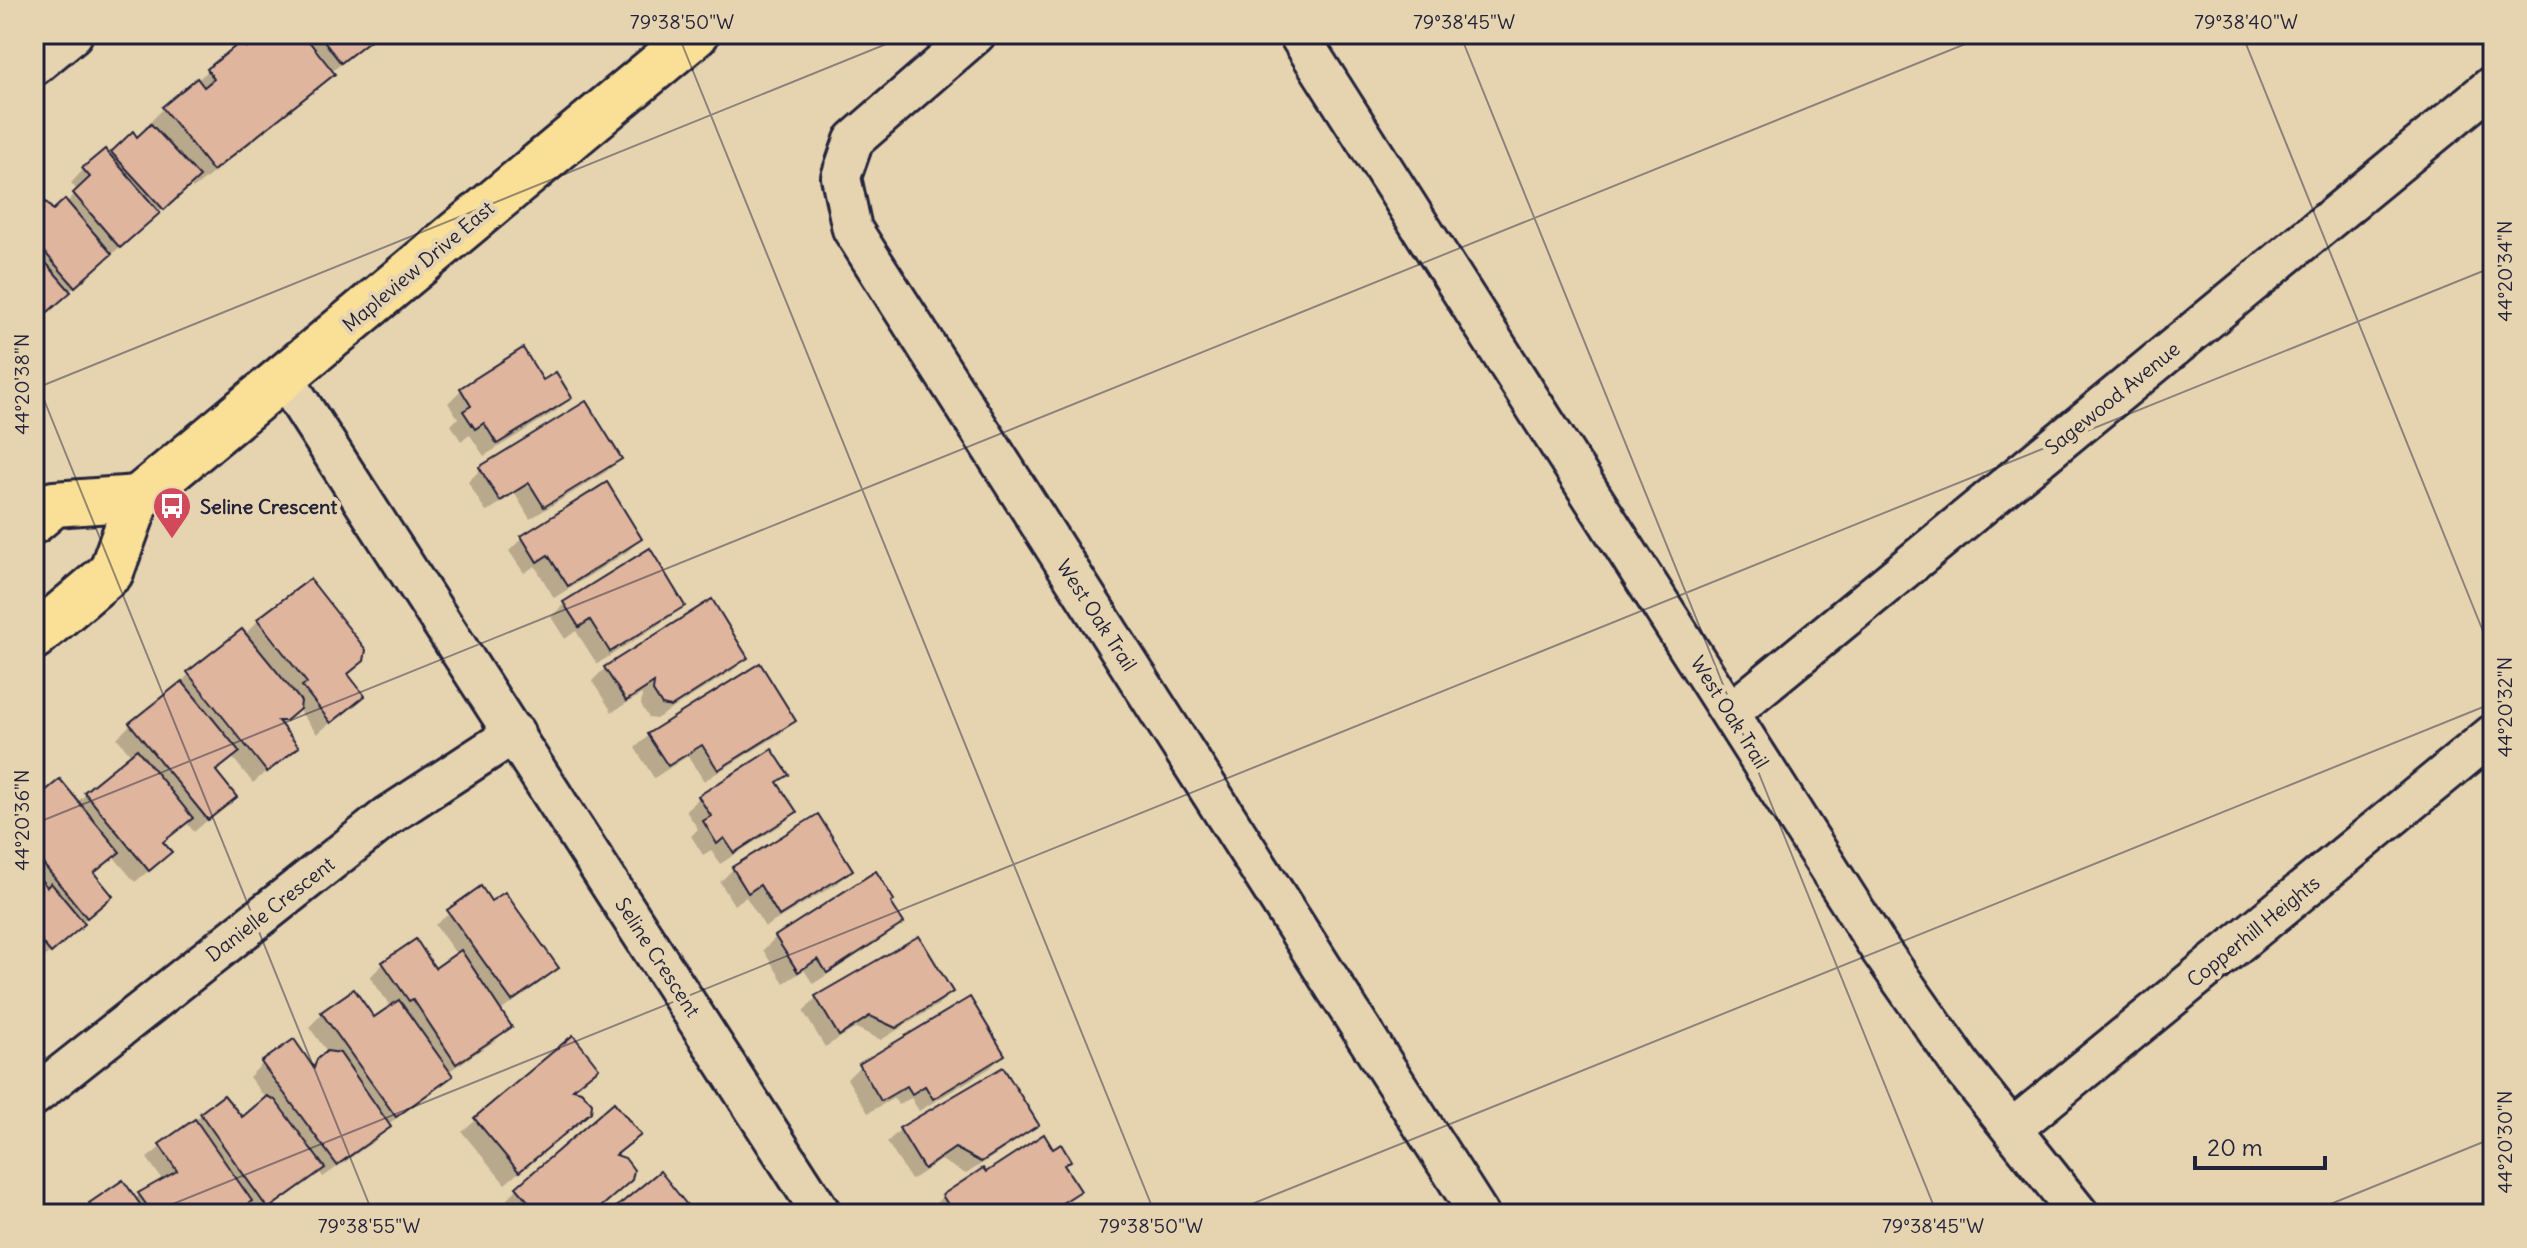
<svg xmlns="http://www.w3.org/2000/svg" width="2527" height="1248" font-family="Delius,sans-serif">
<rect width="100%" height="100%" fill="#e6d4b1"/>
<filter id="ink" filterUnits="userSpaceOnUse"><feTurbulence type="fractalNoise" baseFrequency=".0125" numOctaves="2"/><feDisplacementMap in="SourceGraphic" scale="16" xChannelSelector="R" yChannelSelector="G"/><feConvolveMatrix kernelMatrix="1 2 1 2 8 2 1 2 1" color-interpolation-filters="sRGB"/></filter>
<g filter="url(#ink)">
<!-- shadow -->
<g fill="#0003">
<polygon points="254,34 380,34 331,72 313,93 193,189 190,185 34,323 34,214 53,213 66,203 78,191 71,183 83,170 104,152 109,157 132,134 137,140 146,131 144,128 163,109 208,71 242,44 247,49 252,45 248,40"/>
<polygon points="523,351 542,382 569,398 556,411 484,456 470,435 461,441 451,425 458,418 448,403 461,390"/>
<polygon points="619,459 606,472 530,519 515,494 486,512 468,482 481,469"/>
<polygon points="522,538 640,539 627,552 554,598 535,566 524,573 509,551"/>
<polygon points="564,604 682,605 669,618 597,664 576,631 565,639 551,617"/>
<polygon points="259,620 346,675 349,708 317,734 298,709 280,726 296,746 253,783 232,757 215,773 234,797 194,832 186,822 161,844 156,865 135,882 113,856 92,875 97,909 37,964 34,961 34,803 77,802 132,756 117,738 130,725 176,688 189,674 244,635"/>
<polygon points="745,658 732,671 656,719 649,718 641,705 642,694 612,712 592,681 605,668"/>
<polygon points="793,720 780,734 704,781 688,756 654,778 635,748 649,735"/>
<polygon points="772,752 786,774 776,784 794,812 781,825 720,864 711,850 703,855 691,836 698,829 686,811 699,798"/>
<polygon points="817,817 851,870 838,883 765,927 746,897 734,905 720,882 733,869"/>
<polygon points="480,889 491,904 556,968 543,981 499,1012 509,1027 496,1040 448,1072 451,1075 438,1088 387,1125 389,1127 376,1140 323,1177 319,1171 263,1214 250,1214 244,1206 236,1214 81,1214 123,1183 134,1199 163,1181 147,1158 201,1115 242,1120 266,1099 249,1077 262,1064 294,1042 311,1067 328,1053 309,1027 322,1014 373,1020 391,1007 370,977 383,964 434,971 457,955 435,925"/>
<polygon points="889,902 901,922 888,935 813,984 804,970 784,983 763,950 776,937"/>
<polygon points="918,939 951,992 938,1005 881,1040 856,1028 825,1047 803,1011 816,998"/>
<polygon points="572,1038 597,1068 571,1090 589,1112 505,1184 462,1132"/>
<polygon points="1003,1055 990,1068 919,1111 911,1098 898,1105 894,1098 868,1113 847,1079 860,1066"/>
<polygon points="1036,1124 1023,1137 966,1174 941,1160 911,1180 887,1142 900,1130"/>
<polygon points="639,1134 615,1156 592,1214 516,1214 505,1201 518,1188"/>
<polygon points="1052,1151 1069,1161 1063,1167 1078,1191 1049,1214 933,1214 930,1209 943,1196 985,1175"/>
</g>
<!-- building -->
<g fill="#e0b59d" stroke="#22223b" stroke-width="2">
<polygon points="263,34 303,34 335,74 213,171 162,107 197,78 204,87 214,79 207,69 242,41 247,47"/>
<polygon points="318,34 378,34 341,63"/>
<polygon points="151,124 200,177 164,210 111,152 133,131 137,137"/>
<polygon points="105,149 160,213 120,248 73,193 90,177 82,168"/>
<polygon points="65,199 112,254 75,287 34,240 34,212 46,202 53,210"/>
<polygon points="34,249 71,292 34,324"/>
<polygon points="523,348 543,380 556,372 572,398 497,444 484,423 475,429 463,411 471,406 460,388"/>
<polygon points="586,401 622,459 544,507 529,483 500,501 479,467"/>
<polygon points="607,482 642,539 568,586 548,555 537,562 521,536"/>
<polygon points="650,548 685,606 610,652 590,620 579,627 563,602"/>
<polygon points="310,579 366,650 364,661 348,674 365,696 331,723 302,686 307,683 257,619"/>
<polygon points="712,599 748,658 671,707 662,705 653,691 654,683 626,701 604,667"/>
<polygon points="242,629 301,701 300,709 286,721 278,721 299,747 267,772 187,672"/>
<polygon points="760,663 796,721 718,770 702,745 668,766 647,734"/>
<polygon points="182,681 240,752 216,771 237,797 208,820 129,723"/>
<polygon points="137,749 193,818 163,842 172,852 149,871 84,792"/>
<polygon points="772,749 789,775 777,782 797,812 734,853 724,838 717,844 703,821 711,816 698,796"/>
<polygon points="60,779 120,852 94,873 113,896 87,918 34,853 34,800"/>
<polygon points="818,814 853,870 779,916 760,885 748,893 732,867"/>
<polygon points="876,871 894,900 891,903 904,923 827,973 818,959 798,972 775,936"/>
<polygon points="34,872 47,887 51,883 85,924 51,953 34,933"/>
<polygon points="481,886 491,901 505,892 559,968 512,1001 447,910"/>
<polygon points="919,936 953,992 896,1028 870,1016 839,1036 815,996"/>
<polygon points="416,939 435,968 461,950 512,1027 456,1064 413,999 409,1001 382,962"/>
<polygon points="354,989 374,1017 399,1000 453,1076 396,1117 321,1012"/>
<polygon points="970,997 1005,1055 933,1099 925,1086 912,1094 907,1086 881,1101 859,1064"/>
<polygon points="573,1035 599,1068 573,1089 581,1091 592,1103 591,1112 519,1172 474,1118"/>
<polygon points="294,1039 314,1068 317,1059 327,1051 340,1053 391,1127 337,1165 261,1062"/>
<polygon points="1003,1067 1039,1125 981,1162 955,1148 924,1169 899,1128"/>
<polygon points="224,1095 242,1117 267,1096 275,1100 325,1168 268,1209 200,1113"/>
<polygon points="614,1102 641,1135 616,1155 625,1158 634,1170 632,1180 593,1214 539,1214 516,1187"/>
<polygon points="195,1119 252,1201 234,1214 153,1214 138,1193 177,1171 159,1144"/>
<polygon points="1044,1134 1053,1149 1061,1144 1071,1161 1064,1165 1081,1191 1045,1214 1005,1214 1003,1211 998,1214 954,1214 942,1195 983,1168 986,1172"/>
<polygon points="660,1171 687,1205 676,1214 608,1214"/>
<polygon points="123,1180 147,1214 96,1214 89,1203"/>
</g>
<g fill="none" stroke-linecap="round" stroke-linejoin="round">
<!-- street casing -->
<g stroke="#22223b" stroke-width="44">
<g id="street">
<polyline points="976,34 854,140 841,177 852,229 1479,1214"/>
<polyline points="1298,34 1881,951 1962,1067 2079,1214"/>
<polyline points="34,66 73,34"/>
<polyline points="284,378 822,1214"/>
<polyline points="1731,712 2493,85"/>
<polyline points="34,1096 388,816 515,733"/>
<polyline points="2013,1128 2493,734"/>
</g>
</g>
<!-- primary casing -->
<g stroke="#22223b" stroke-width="50">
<g id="primary">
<polyline points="34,521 54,504 138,498"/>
<polyline points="34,637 111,572 138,498 696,34"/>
</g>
</g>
<!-- street -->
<use href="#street" stroke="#e6d4b1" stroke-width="38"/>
<!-- primary -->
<use href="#primary" stroke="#fadf96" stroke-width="44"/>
</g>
</g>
<!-- ticks -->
<path fill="none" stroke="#22223b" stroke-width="2" stroke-opacity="0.45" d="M 678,34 L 1155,1214M 1460,34 L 1937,1214M 2242,34 L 2493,656M 34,375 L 373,1214M 34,389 L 911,34M 34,824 L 1990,34M 148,1214 L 2493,267M 1227,1214 L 2493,703M 2306,1214 L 2493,1138"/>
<!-- icons -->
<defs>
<g id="bus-pin" transform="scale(2)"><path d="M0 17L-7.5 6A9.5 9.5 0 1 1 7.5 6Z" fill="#d1495b" stroke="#e6d4b1"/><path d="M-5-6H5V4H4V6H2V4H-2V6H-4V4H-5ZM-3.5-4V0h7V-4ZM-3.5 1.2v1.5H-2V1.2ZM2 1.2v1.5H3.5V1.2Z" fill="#fff"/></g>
</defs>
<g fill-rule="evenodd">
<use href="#bus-pin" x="172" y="506"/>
</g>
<g text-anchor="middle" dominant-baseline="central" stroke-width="8" stroke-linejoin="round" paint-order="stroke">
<!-- street labels -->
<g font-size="20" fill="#22223b" stroke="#e6d4b1">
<text transform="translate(418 266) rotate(-40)">Mapleview Drive East</text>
<text transform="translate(2112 398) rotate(-39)">Sagewood Avenue</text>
<text transform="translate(1097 615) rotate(57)">West Oak Trail</text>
<text transform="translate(1730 712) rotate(58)">West Oak Trail</text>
<text transform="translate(270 909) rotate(-38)">Danielle Crescent</text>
<text transform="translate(2253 931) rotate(-39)">Copperhill Heights</text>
<text transform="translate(658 957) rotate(57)">Seline Crescent</text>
</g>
<!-- poi labels -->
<g font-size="20" font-weight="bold" fill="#22223b" stroke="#e6d4b1" text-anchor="start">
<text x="200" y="506">Seline Crescent</text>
</g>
</g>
<!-- margin -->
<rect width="2527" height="1248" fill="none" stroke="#e6d4b1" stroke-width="88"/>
<!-- scale -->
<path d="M2195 1156v12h130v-12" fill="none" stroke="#22223b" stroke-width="4"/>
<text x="2207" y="1156" font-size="24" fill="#22223b" stroke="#e6d4b1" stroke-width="6" paint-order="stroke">20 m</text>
<rect x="44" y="44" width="2439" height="1160" fill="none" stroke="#22223b" stroke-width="3"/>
<g font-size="20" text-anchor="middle" fill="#22223b">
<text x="682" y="29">79°38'50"W</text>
<text x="1464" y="29">79°38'45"W</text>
<text x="2246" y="29">79°38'40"W</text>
<text transform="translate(2505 271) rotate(-90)" y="7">44°20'34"N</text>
<text transform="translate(22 384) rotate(-90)" y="7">44°20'38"N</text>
<text transform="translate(2505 707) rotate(-90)" y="7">44°20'32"N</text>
<text transform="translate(22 820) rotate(-90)" y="7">44°20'36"N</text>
<text transform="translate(2505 1142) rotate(-90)" y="7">44°20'30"N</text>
<text x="369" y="1233">79°38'55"W</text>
<text x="1151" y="1233">79°38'50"W</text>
<text x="1933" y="1233">79°38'45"W</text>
</g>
</svg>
